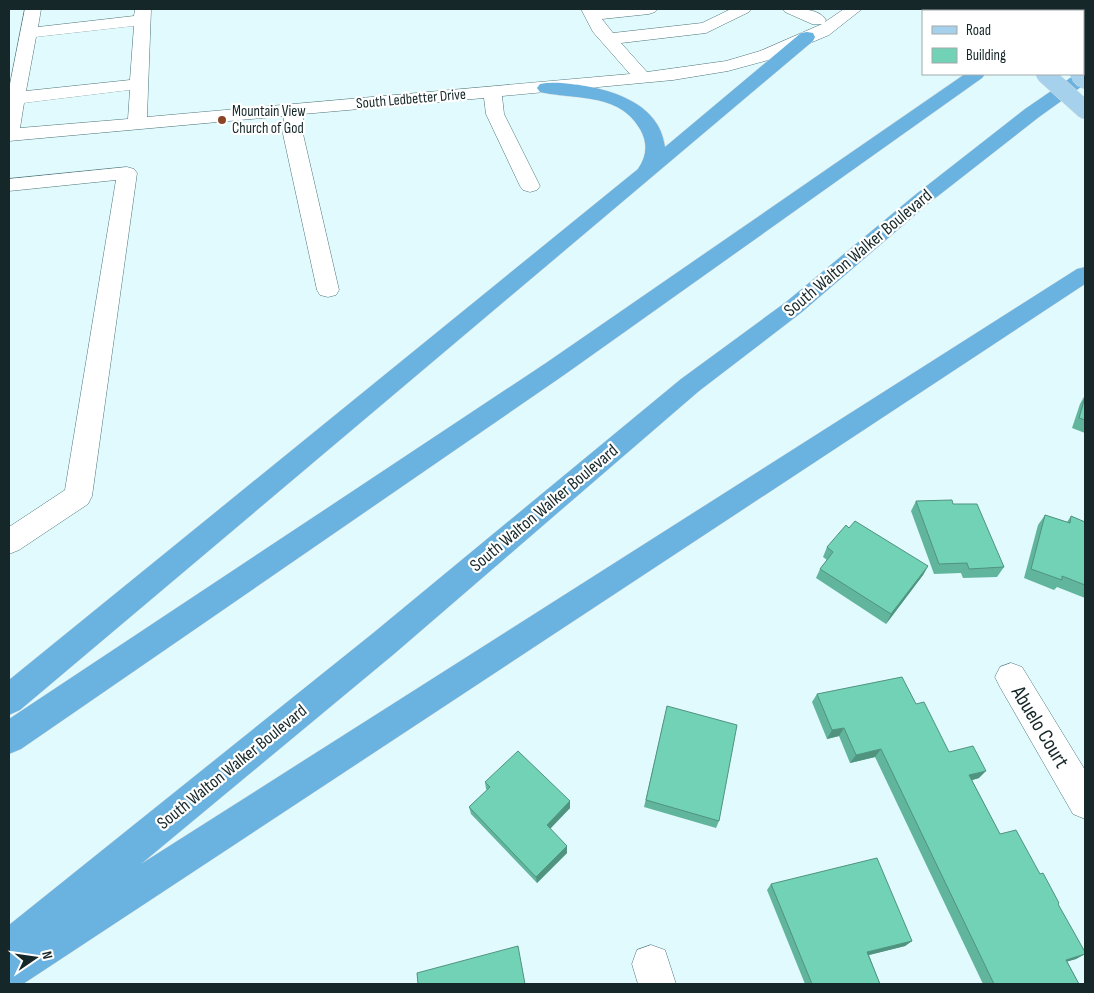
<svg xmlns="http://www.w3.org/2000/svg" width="1094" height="993" font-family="'Sofia Sans Condensed',sans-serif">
<rect width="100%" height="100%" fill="#e0fafd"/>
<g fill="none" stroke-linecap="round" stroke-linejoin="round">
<!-- minor casing -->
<g stroke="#4d757a" stroke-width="1">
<g id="minor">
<path d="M 25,9 L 41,9 L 38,27 L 134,16 L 135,9 L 151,9 L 147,117 L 630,74 L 593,32 L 581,9 L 657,9 L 655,12 L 649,14 L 602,19 L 613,33 L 702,23 L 731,9 L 751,9 L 749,12 L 706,33 L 621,43 L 647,72 L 726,61 L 760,51 L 822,24 L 812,24 L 785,12 L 783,9 C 797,9 818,7 826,20 L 825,22 L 844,9 L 862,9 L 829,35 L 772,59 L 728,71 L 673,80 L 502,96 L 504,114 L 540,186 L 537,190 L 530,192 L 523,190 L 520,186 L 486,114 L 484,98 L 303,114 L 303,134 L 339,290 L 336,295 L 328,297 L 320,295 L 317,290 L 283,134 L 284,116 L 9,141 L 9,89 ZM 134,26 L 130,80 L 26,91 L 36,37 ZM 130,90 L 128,119 L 20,128 L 24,103 Z"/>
<polygon points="127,167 134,169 137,173 92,496 88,504 19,550 9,554 9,527 65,490 116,180 9,191 9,179"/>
<polygon points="1011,663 1022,667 1085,770 1085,819 1073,814 1000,687 995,677 1000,667"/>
<polygon points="651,945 665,950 676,984 638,984 632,964 637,950"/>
</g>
</g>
<!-- major casing -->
<g stroke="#dadcdd" stroke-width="1">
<g id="major">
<polygon points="965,9 982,9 983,11 966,11"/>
<polygon points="996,9 1014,9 1015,11 997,11"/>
</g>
</g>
<!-- highway casing -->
<g stroke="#dadcdd" stroke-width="1">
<g id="highway">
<polygon points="1059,9 1077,9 1076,11 1058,11"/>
<path d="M 807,32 L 813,33 L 815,37 L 813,41 L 20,710 L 9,715 L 9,680 L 638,169 C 647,156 648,143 640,129 C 619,92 574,100 540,92 L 537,88 L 540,84 C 550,82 560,83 571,84 C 608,88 660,102 665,147 L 801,33 Z"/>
<polygon points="1083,71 1085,71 1085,84 1039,117 929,203 802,312 699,391 394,654 141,864 1077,269 1085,267 1085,284 23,984 9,984 9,925 372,634 681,379 786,302 915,195 1025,109 1076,74 1083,74"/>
<polygon points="965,74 985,74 982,78 564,375 21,749 9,754 9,719 546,363"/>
</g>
</g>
<!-- minor -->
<use href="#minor" fill="#fff" fill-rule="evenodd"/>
<!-- major -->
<use href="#major" fill="#a6d1ec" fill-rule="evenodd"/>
<!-- highway -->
<use href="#highway" fill="#6ab2df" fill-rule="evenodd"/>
<!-- major-bridge casing -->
<g stroke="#dadcdd" stroke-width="19" stroke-linecap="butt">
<g id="major-bridge">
<polyline points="1045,74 1085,110"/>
<polyline points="1079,74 1085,80"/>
</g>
</g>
<!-- major-bridge -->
<use href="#major-bridge" stroke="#a6d1ec" stroke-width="18"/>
</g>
<!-- wall -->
<g fill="#62b59d">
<polygon points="1085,395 1085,433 1072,428 1080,404"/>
<polygon points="916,501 953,504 1004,567 997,577 963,578 961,573 934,574 911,511"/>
<polygon points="1045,515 1067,522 1071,516 1085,522 1085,598 1057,587 1054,590 1024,578 1038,525"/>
<polygon points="849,528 928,566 923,575 886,624 816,578 820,569 827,560 823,557 827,547"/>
<polygon points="817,694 916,704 949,752 979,778 972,780 1000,834 1040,874 1058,904 1085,954 1076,959 1067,961 1079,984 983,984 875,757 850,763 839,736 827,739 812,702"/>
<polygon points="667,706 719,821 716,828 644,807"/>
<polygon points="485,782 570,801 570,808 550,829 567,853 537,883 471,814 469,807 487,790 486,789"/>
<polygon points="771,884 912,941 905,946 869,955 880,984 805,984 767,890"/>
</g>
<!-- shaded-wall -->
<g fill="#50937f">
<polygon points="928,566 923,575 886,624 891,614"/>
<polygon points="844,728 839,736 827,739 832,730"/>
<polygon points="881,749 875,757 850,763 856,755"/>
<polygon points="986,771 979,778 962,783 969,775"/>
<polygon points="570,801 570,808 547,832 547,825"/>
<polygon points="567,846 567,853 537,883 536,877"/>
<polygon points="912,941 905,946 861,957 867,952"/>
<polygon points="1085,954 1076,959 1056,965 1066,960"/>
</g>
<!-- building -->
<g fill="#72d2b6" stroke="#50937f">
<polygon points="1085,397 1085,420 1079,418"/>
<polygon points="952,500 953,504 977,504 1004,567 969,569 967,563 939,564 916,501"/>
<polygon points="1045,515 1070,523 1071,516 1085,522 1085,585 1062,576 1062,580 1031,569"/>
<polygon points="855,521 928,566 891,614 820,569 833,552 827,547 846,525 849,528"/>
<polygon points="902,677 916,704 924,702 949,752 973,746 986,771 969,775 1000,834 1016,830 1040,874 1043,873 1059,903 1058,904 1085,952 1085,954 1066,960 1079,984 994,984 881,749 856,755 844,728 832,730 817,694"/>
<polygon points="667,706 737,725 719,821 646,800"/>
<polygon points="518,751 570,801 547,825 567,846 536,877 469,807 490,787 485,782"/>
<polygon points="877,858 912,941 867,952 880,984 812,984 771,884"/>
<polygon points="518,946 525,984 418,984 417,973"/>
</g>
<!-- markers -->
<circle fill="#8d4425" stroke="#fff" stroke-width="2" cx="222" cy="120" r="5"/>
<g text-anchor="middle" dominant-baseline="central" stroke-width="4.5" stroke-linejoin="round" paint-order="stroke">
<!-- far-street labels -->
<g font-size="15" fill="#162729" stroke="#fff">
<text transform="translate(411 99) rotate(-5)">South Ledbetter Drive</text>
</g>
<!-- far-poi labels -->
<g font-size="15" fill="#162729" stroke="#fff" text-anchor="start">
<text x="232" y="111">Mountain View<tspan x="232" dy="17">Church of God</tspan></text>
</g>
<!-- street labels -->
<g font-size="18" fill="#162729" stroke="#fff">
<text transform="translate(858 253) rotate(-40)">South Walton Walker Boulevard</text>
<text transform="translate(544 508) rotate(-40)">South Walton Walker Boulevard</text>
<text transform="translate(232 767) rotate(-39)">South Walton Walker Boulevard</text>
</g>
<!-- near-street labels -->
<g font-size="21" fill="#162729" stroke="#fff">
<text transform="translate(1040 727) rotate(59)">Abuelo Court</text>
</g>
</g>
<!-- border -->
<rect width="1094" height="993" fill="none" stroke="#162729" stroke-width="20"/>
<!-- legend -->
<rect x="922" y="10" width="162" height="65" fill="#ffffff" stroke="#a2a9a9"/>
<rect x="932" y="26" width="25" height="8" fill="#a6d1ec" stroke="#a2a9a9"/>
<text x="966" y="35" font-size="15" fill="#162729">Road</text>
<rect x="932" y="48" width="25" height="15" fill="#72d2b6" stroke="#a2a9a9"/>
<text x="966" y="60" font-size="15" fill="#162729">Building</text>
<!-- north arrow -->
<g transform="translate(35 958) rotate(77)" stroke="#ffffff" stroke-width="4" paint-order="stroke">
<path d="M0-4L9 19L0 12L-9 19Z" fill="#162729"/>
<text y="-8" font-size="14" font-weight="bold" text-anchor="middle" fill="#162729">N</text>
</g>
</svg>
